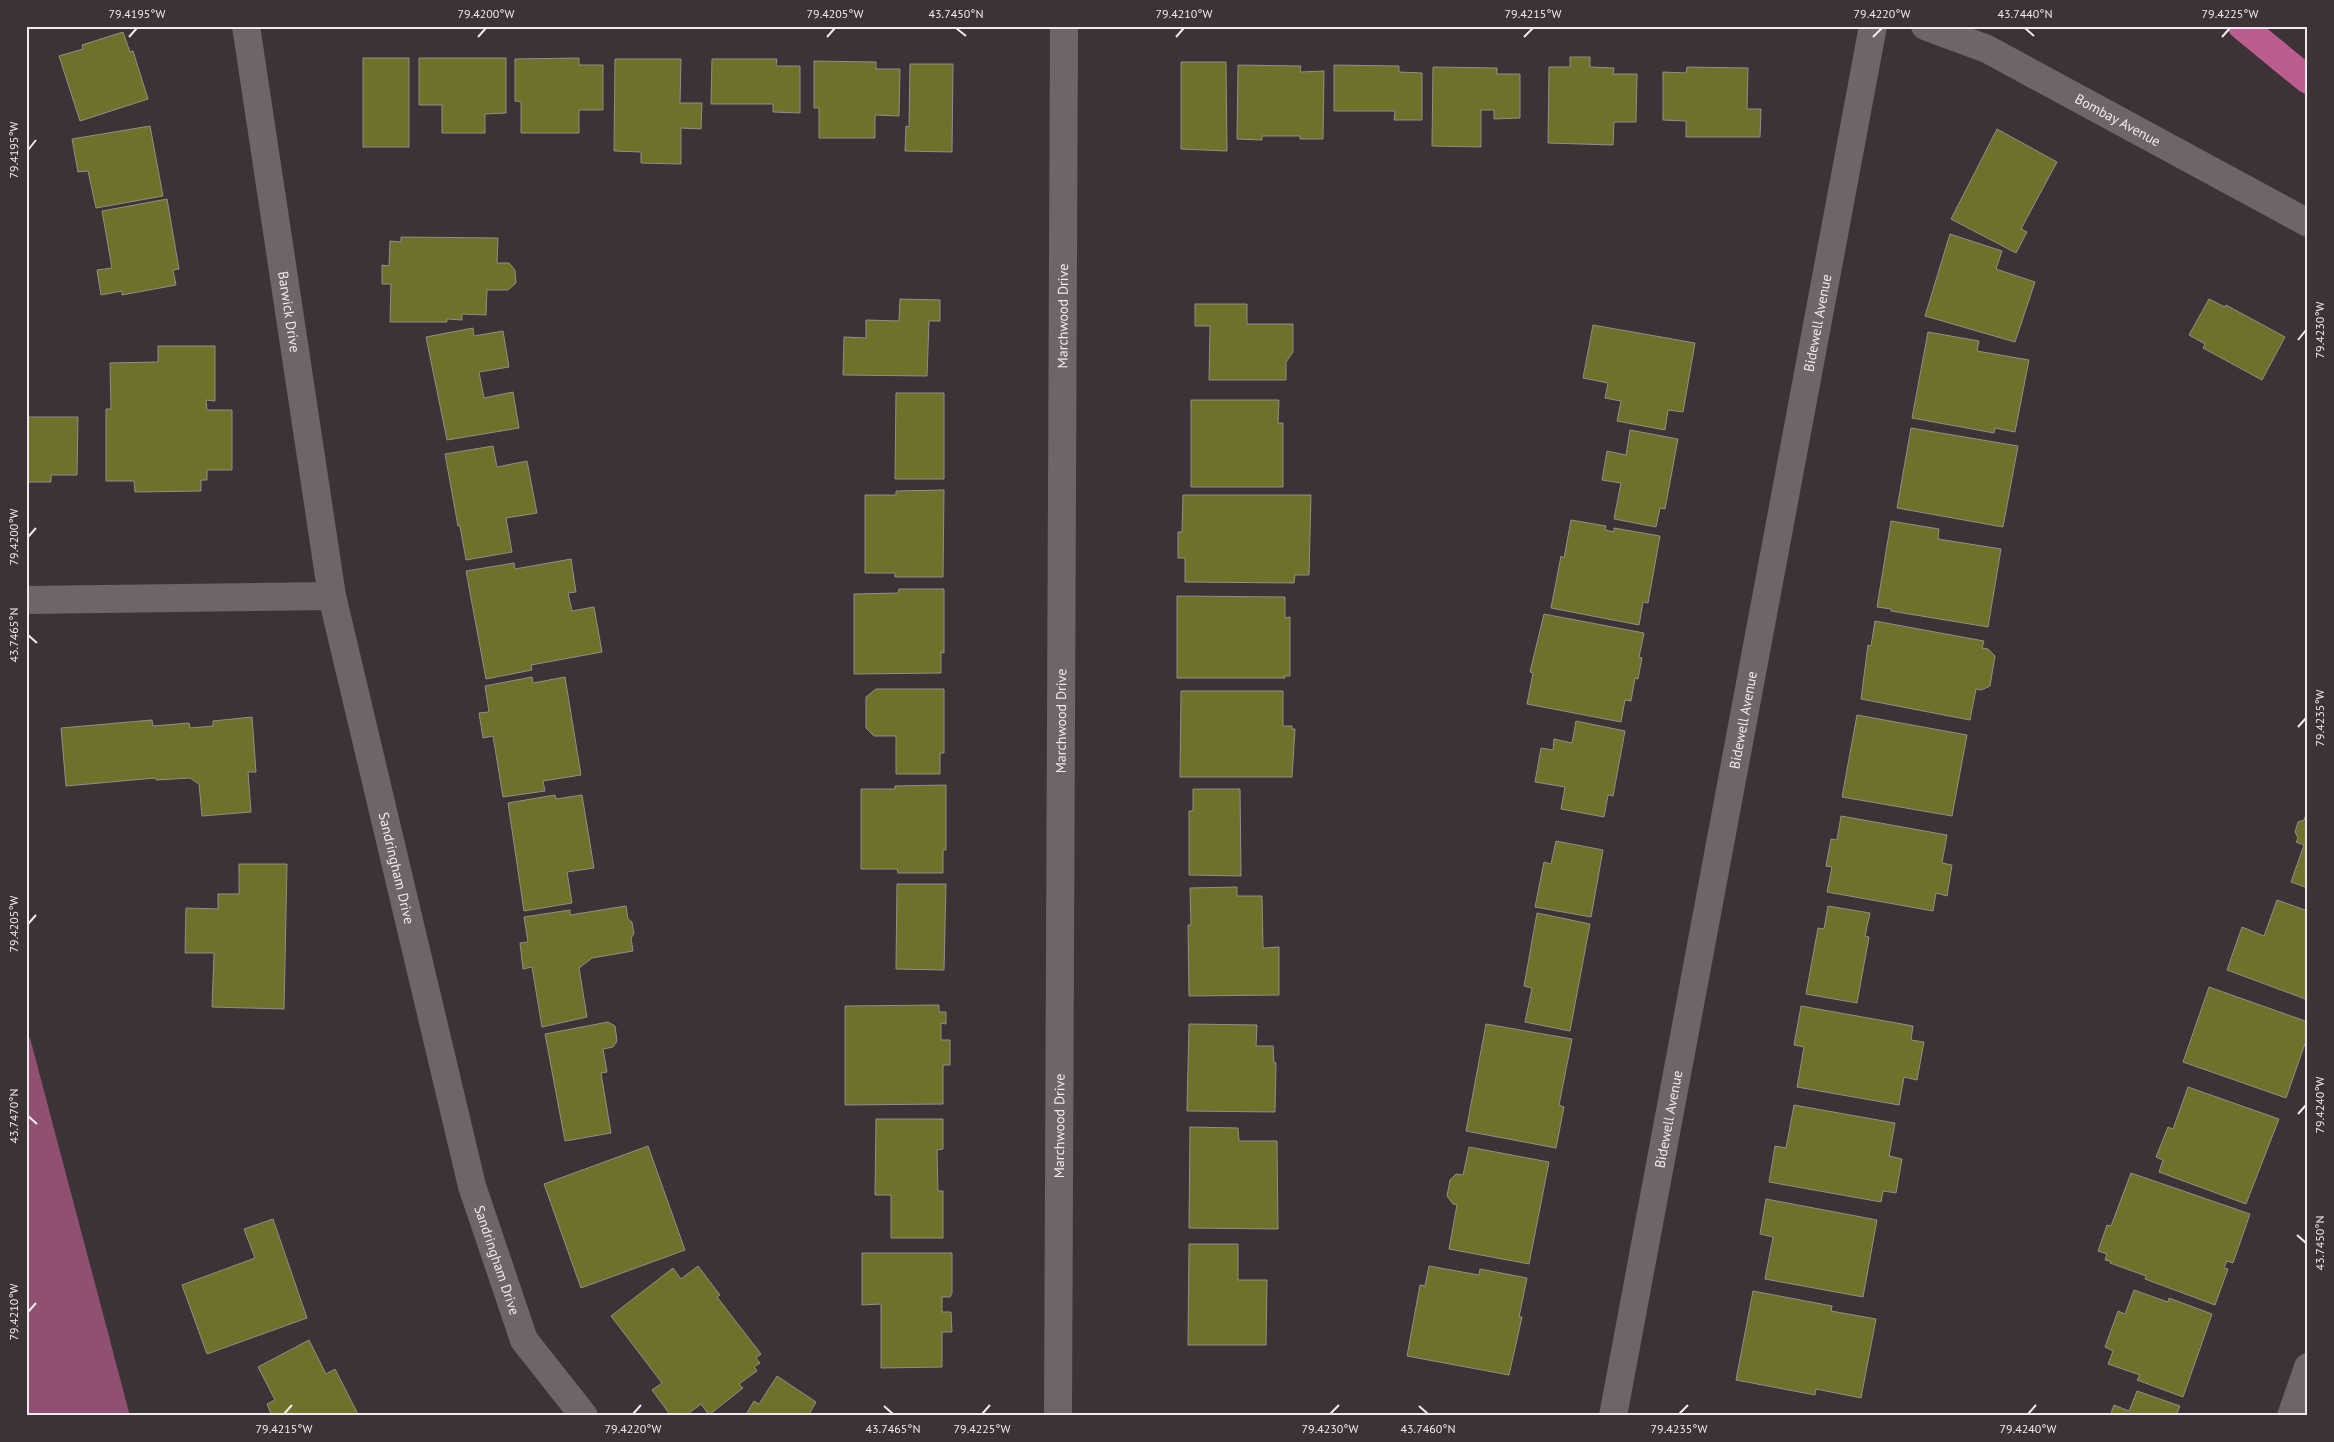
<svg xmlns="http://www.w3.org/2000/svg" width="2334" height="1442" font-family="'PT Sans',sans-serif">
<rect width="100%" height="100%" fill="#3c3337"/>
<!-- forest -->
<polygon fill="#905071" points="26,1037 30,1038 130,1416 26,1416"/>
<!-- building -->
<g fill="#6d7129" stroke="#8f9086">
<polygon points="123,32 130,52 133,51 148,99 80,121 59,56 83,49 82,45"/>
<polygon points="1570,57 1590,57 1590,67 1614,68 1613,74 1637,74 1636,122 1614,122 1613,145 1548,143 1549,67 1570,67"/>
<rect x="363" y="58" width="46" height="89"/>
<polygon points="419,58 506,58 506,113 485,114 485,133 442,133 442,105 419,105"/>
<polygon points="579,58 579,65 603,65 603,110 579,110 579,133 521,133 521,102 515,101 515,59"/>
<polygon points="615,59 681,59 680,103 702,103 701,129 681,128 681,164 641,163 641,152 614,151"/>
<polygon points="712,59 777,59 776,66 800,66 800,113 773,112 773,104 711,104"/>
<polygon points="814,61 876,62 876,69 900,69 899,116 875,115 875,138 819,138 819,108 814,108"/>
<polygon points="1181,62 1226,62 1227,151 1181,149"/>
<polygon points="910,64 953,64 952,152 905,151 906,126 909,127"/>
<polygon points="1238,65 1301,66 1300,72 1324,71 1323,139 1300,139 1300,136 1262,136 1262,140 1237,139"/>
<polygon points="1334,65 1399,66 1399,72 1422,73 1422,120 1394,120 1395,111 1334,111"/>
<polygon points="1433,67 1497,68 1497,74 1520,74 1520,118 1494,119 1494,110 1481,110 1481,147 1432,146"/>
<polygon points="1687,67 1748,68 1747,109 1761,109 1760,137 1686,137 1686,121 1663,120 1663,72 1686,73"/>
<polygon points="150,126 163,196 96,208 88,171 78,172 72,139"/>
<polygon points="1997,129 2057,162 2021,229 2027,232 2016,253 1951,219"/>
<polygon points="167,199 179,269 173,270 176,285 122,295 122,291 101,295 97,270 112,268 102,211"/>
<polygon points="1950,234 2002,251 1996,269 2035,282 2015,342 1925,316"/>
<polygon points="401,237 498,238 497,263 509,263 515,270 516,283 508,290 487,290 486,315 462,314 462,320 447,319 447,322 390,322 391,284 382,284 382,265 389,266 390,241 401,242"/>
<polygon points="900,299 940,300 940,321 929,321 927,376 843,375 844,337 866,338 866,320 899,321"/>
<polygon points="2209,299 2225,307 2226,305 2285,337 2262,380 2203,348 2205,344 2189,335"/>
<polygon points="1195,304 1247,304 1247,324 1293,324 1293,352 1286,362 1286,380 1209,380 1210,326 1195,326"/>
<polygon points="1593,325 1695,343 1683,412 1668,410 1665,430 1617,421 1621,401 1605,398 1608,383 1583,378"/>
<polygon points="473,328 474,336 503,331 509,367 479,372 484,398 513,392 519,428 447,440 426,337"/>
<polygon points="1928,332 1979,341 1977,351 2029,360 2015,432 1995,428 1994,433 1912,418"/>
<polygon points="158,346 215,346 215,401 206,400 207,410 232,410 232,470 207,470 207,480 201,480 201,491 135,492 134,481 106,481 106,409 111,409 110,363 158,362"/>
<polygon points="896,393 944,393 944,479 895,479"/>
<polygon points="1191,400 1279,400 1278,423 1283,423 1283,487 1191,487"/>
<polygon points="26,417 78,417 77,475 51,475 51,482 26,482"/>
<polygon points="1911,428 2018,446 2003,527 1897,508"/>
<polygon points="1630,430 1678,439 1665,509 1660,508 1656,527 1614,519 1621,483 1602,480 1607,451 1626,455"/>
<polygon points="493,446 497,467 527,461 537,513 506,518 512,552 466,560 460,526 458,526 445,454"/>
<polygon points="944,490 943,577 895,577 895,573 865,573 865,495 896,495 896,491"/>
<polygon points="1183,495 1311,495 1309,575 1295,575 1294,583 1185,582 1185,558 1178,558 1178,532 1182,532"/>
<polygon points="1571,520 1606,526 1605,530 1614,532 1614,528 1660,536 1648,603 1643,602 1639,625 1551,608 1561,556 1564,558"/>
<polygon points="1891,521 1939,529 1938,539 2001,549 1988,627 1891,611 1891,609 1877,607"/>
<polygon points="571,559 576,592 568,593 572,611 594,607 602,652 531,665 532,670 486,679 466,571 514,563 515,569"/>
<polygon points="899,589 944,589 944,653 941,652 941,673 854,674 854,594 898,593"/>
<polygon points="1177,596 1285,597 1285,618 1290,617 1290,676 1284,676 1285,678 1177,678"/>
<polygon points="1544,614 1644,633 1639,657 1642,658 1638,679 1635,678 1631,701 1625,700 1621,722 1527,704 1533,673 1530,672"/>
<polygon points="1875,621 1984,641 1982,648 1988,649 1995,656 1990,686 1981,690 1976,689 1970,720 1861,699 1868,645 1871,646"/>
<polygon points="532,677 533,683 565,677 581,775 543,781 545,791 503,797 493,736 483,738 479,713 489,712 485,686"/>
<polygon points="876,689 944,689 944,753 940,753 940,774 896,774 896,736 874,736 866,728 866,697"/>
<polygon points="1181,691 1283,691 1283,726 1292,726 1292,729 1295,729 1292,777 1180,777"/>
<polygon points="1857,715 1967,735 1952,816 1842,797"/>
<polygon points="252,717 256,772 248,772 251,812 202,816 199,784 190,778 156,780 155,778 66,786 61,728 152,720 153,726 189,723 190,728 213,726 213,721"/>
<polygon points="1576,721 1625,731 1613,796 1608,795 1604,817 1561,809 1565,787 1535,782 1541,748 1553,750 1554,739 1572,743"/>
<polygon points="946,785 946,850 943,850 943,873 898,873 897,869 861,869 861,789 895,789 895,786"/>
<polygon points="1193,789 1240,789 1241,876 1189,875 1189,811 1193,811"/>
<polygon points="555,795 556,799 582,795 594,868 567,872 572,903 524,911 508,803"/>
<polygon points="2308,810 2308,888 2291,882 2304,845 2296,842 2298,838 2295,832 2298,822 2304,820"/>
<polygon points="1841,816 1947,835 1942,863 1952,865 1947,896 1936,893 1933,911 1827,892 1832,867 1826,866 1831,839 1837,840"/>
<polygon points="1556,841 1603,850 1591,917 1535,907 1544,862 1551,864"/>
<polygon points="239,864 287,864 284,1009 212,1007 214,953 185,953 186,908 218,909 218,894 239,894"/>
<polygon points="897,884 946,884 944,970 896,969"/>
<polygon points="1237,887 1237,896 1262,896 1263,948 1279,947 1279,995 1189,996 1188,925 1191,925 1190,888"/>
<polygon points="2277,900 2308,911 2308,1000 2227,970 2242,927 2264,936"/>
<polygon points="626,906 628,919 632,922 634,934 631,938 633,951 592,958 579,968 587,1017 542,1027 532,967 523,969 520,943 528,942 524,917 570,910 570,915"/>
<polygon points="1828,906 1870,913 1865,936 1869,937 1857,1003 1806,994 1818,928 1824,929"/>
<polygon points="1537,913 1590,924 1570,1031 1525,1022 1532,988 1524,986"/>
<polygon points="2209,987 2308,1022 2308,1035 2286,1098 2183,1062"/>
<polygon points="939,1005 939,1012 946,1012 946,1024 941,1023 941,1040 950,1040 950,1065 943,1065 943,1104 845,1105 845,1006"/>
<polygon points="1801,1006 1913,1026 1911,1040 1924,1042 1917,1080 1904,1077 1899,1105 1797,1087 1804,1047 1794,1045"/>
<polygon points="608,1022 615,1026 617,1041 613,1047 603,1049 607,1072 601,1073 611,1133 565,1141 545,1034"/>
<polygon points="1189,1024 1257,1025 1256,1046 1273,1046 1274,1063 1276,1063 1275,1112 1187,1111"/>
<polygon points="1486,1024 1572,1039 1559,1105 1564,1107 1556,1148 1466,1131"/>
<polygon points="2188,1087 2279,1119 2246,1204 2159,1172 2163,1160 2156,1157 2168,1127 2173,1129"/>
<polygon points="1794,1105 1895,1123 1889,1156 1902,1159 1896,1193 1883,1191 1881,1202 1769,1182 1775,1146 1786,1148"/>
<polygon points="876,1119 943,1119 943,1149 937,1150 938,1191 943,1191 943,1238 891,1238 891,1195 875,1195"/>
<polygon points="1190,1127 1238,1128 1239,1141 1277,1141 1278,1229 1189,1228"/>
<polygon points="648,1146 685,1250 581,1288 544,1184"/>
<polygon points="1469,1147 1549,1162 1529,1264 1449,1249 1457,1205 1453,1204 1447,1196 1450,1180 1456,1174 1463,1175"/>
<polygon points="2131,1173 2250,1214 2233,1263 2227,1261 2224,1268 2228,1269 2215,1305 2145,1279 2146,1276 2110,1263 2110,1261 2105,1260 2107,1254 2098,1251 2107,1225 2111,1226"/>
<polygon points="1766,1199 1877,1220 1863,1297 1765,1279 1773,1237 1760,1234"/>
<polygon points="273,1219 307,1318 207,1354 182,1285 255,1258 244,1229"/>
<polygon points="1189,1244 1238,1244 1238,1280 1267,1280 1266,1345 1188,1345"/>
<polygon points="862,1253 952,1253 952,1293 950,1297 942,1297 942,1312 951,1312 952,1332 942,1332 942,1367 881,1368 881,1304 862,1305"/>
<polygon points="698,1266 720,1295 717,1297 761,1354 756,1358 760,1363 754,1367 757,1371 739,1384 743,1388 709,1415 701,1404 685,1416 671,1416 652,1390 662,1383 611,1316 673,1268 681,1279"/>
<polygon points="1429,1266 1479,1275 1480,1269 1527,1278 1519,1317 1522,1317 1509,1375 1407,1356 1420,1285 1425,1286"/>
<polygon points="2134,1290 2168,1302 2169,1298 2212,1314 2183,1397 2137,1380 2140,1375 2108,1364 2113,1351 2105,1347 2118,1311 2125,1314"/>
<polygon points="1753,1291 1832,1306 1831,1311 1876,1319 1861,1398 1816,1389 1815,1395 1736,1380"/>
<polygon points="309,1340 326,1374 335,1369 359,1416 272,1416 267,1404 275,1400 258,1367"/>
<polygon points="777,1376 816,1402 808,1416 745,1416 754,1401 759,1404"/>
<polygon points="2137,1391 2180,1406 2176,1416 2110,1416 2114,1405 2129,1411"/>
</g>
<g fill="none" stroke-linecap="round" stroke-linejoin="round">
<!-- street -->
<g stroke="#6f6469" stroke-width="28">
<path id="s1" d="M 246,26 L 332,596 L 472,1186 L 524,1340 L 584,1416"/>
<path id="s2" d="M 1925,26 L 1987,49 L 2308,223"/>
<polyline points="26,600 332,596"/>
<path id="s3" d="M 1058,1416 L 1064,26"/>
<path id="s4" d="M 1613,1416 L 1873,26"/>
<polyline points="2291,1416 2308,1367"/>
</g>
<!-- highway -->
<polyline stroke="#bb5e8f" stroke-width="28" points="2242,26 2308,80"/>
</g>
<!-- ticks -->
<path fill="none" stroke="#f0eaed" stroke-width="2" d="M 956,28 L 966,36M 2025,28 L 2034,36M 129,37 L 137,28M 478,37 L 486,28M 827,37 L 835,28M 1176,37 L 1184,28M 1524,37 L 1533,28M 1873,37 L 1882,28M 2222,37 L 2230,28M 28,150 L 36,140M 2298,340 L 2306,330M 28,537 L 36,528M 28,635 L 37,643M 2298,727 L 2306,718M 28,924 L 36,915M 2298,1114 L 2306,1105M 28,1116 L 37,1124M 2297,1235 L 2306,1243M 28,1312 L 36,1303M 884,1406 L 893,1414M 1419,1406 L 1428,1414M 284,1414 L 292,1405M 633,1414 L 641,1405M 982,1414 L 990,1405M 1330,1414 L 1339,1405M 1679,1414 L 1688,1405M 2028,1414 L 2036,1405"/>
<g text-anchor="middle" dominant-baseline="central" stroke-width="4" stroke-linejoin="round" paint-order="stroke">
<!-- street labels -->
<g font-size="14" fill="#f0eaed" stroke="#3c3337">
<text stroke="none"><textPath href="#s2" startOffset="215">Bombay Avenue</textPath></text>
<text stroke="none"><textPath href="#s1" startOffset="289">Barwick Drive</textPath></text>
<text stroke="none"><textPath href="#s3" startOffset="1100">Marchwood Drive</textPath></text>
<text stroke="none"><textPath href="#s4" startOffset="1112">Bidewell Avenue</textPath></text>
<text stroke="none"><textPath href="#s3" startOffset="695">Marchwood Drive</textPath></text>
<text stroke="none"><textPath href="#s4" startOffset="708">Bidewell Avenue</textPath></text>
<text stroke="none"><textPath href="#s1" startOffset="856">Sandringham Drive</textPath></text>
<text stroke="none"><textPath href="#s4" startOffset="302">Bidewell Avenue</textPath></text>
<text stroke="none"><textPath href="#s3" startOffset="290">Marchwood Drive</textPath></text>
<text stroke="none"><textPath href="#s1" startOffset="1261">Sandringham Drive</textPath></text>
</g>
</g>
<!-- border -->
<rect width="2334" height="1442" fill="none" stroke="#3c3337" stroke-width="55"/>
<rect x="28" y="28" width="2278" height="1386" fill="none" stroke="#f0eaed" stroke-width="2"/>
<g font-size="12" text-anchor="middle" fill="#f0eaed">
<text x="137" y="18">79.4195°W</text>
<text x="486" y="18">79.4200°W</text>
<text x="835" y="18">79.4205°W</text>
<text x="956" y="18">43.7450°N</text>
<text x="1184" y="18">79.4210°W</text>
<text x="1533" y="18">79.4215°W</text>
<text x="1882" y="18">79.4220°W</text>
<text x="2025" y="18">43.7440°N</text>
<text x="2230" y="18">79.4225°W</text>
<text transform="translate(14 150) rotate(-90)" y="4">79.4195°W</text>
<text transform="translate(2320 330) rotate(-90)" y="4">79.4230°W</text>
<text transform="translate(14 537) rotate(-90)" y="4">79.4200°W</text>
<text transform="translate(14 635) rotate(-90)" y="4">43.7465°N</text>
<text transform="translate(2320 718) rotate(-90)" y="4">79.4235°W</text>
<text transform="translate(14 924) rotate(-90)" y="4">79.4205°W</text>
<text transform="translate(2320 1105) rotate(-90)" y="4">79.4240°W</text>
<text transform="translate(14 1116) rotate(-90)" y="4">43.7470°N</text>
<text transform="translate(2320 1243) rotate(-90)" y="4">43.7450°N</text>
<text transform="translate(14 1312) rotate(-90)" y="4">79.4210°W</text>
<text x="284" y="1433">79.4215°W</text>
<text x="633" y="1433">79.4220°W</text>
<text x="893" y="1433">43.7465°N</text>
<text x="982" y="1433">79.4225°W</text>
<text x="1330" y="1433">79.4230°W</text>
<text x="1428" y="1433">43.7460°N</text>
<text x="1679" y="1433">79.4235°W</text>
<text x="2028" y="1433">79.4240°W</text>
</g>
</svg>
